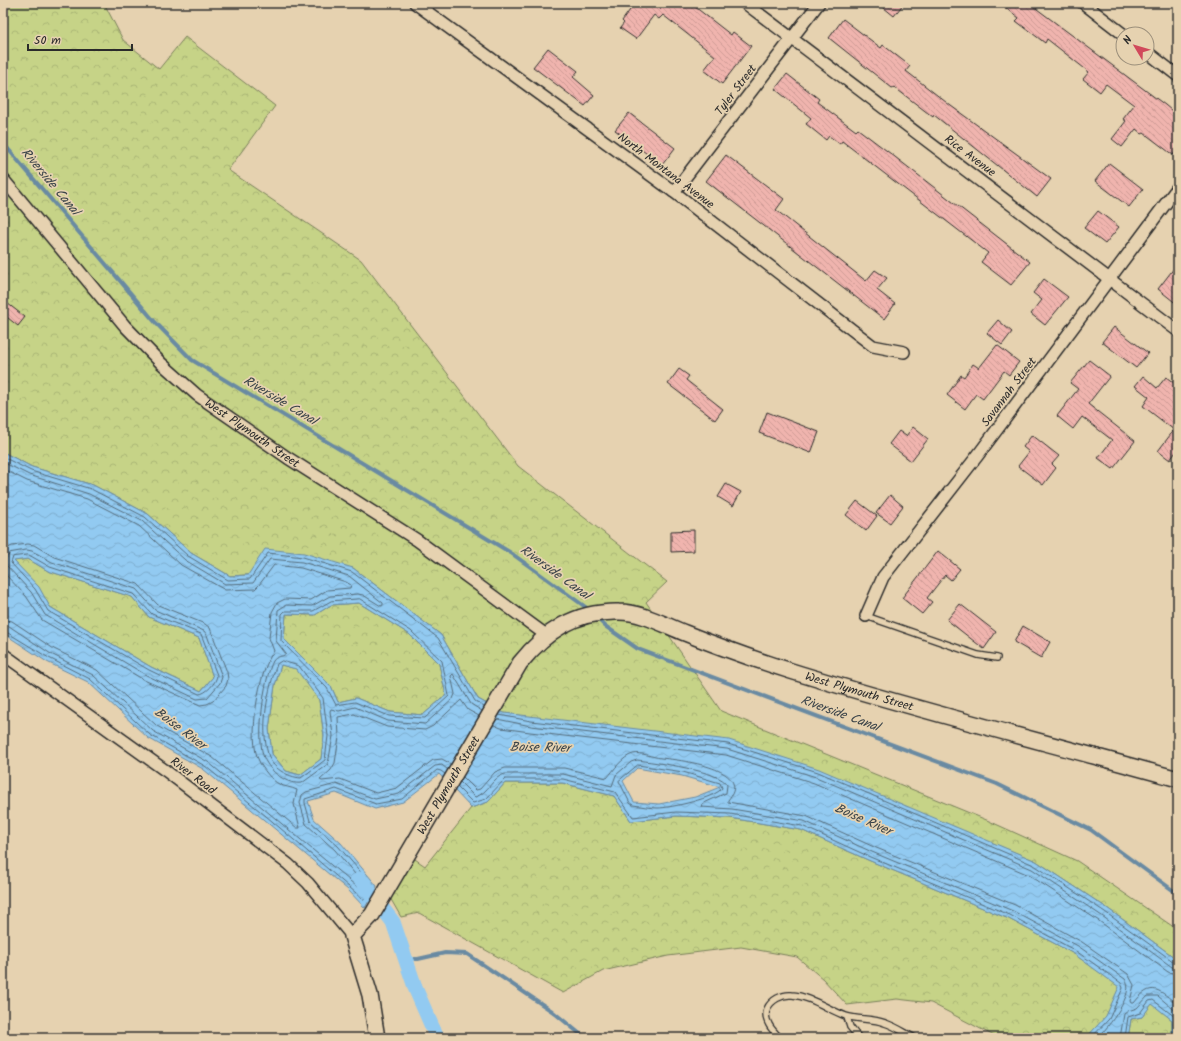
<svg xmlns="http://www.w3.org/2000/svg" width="1181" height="1041" font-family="Kalam,sans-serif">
<defs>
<pattern id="forest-crowns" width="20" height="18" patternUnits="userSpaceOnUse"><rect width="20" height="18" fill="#c6d387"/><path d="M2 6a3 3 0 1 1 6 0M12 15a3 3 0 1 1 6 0" fill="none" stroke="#aab575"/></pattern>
<pattern id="water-waves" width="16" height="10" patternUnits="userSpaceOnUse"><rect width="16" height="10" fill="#92caf1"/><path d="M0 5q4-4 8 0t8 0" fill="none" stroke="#7eaecf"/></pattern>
<pattern id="building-back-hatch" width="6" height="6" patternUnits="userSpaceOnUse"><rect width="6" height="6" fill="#f0b4ae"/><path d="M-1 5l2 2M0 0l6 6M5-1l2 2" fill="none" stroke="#ce9b96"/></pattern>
</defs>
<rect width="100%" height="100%" fill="#e6d2b0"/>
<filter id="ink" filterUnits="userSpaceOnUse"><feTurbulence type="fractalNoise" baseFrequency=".025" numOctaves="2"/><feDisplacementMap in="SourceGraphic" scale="8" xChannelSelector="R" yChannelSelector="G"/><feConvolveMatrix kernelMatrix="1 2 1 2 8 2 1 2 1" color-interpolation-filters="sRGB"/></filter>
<g filter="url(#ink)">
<!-- forest -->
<g fill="url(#forest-crowns)" stroke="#787f59">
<polygon points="3,3 104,3 123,40 159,69 185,37 275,106 228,170 361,260 518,466 667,582 646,602 721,711 989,821 1077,861 1178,930 1178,960 1107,908 1036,861 941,822 532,717 504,713 478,699 441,635 353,568 230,576 191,553 148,514 93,485 32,467 3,452"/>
<polygon points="28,559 48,571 132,597 149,617 199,638 213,677 201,691 151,667 50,607 38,587 13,561"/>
<polygon points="359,603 409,634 439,664 446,695 423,715 390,712 356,698 338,702 331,686 284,639 286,614 315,615 331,605"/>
<polygon points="281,665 297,669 319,700 324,736 321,759 300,775 286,771 272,754 269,729 275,685"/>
<polygon points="505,783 562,783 614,796 631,821 676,816 730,818 801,830 868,860 1009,919 1074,954 1120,987 1106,1017 1086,1038 998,1038 931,1003 897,999 847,1005 823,979 797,957 741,947 668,956 603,971 563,993 419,913 401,917 389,896 412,857 425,866 471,808 488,802"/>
<polygon points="1152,1003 1172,1020 1172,1038 1128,1038 1131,1019 1142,1017"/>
</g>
<!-- water -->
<path fill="url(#water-waves)" stroke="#698aa2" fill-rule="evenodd" d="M 3,452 L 32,467 L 93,485 L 148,514 L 191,553 L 230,576 L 248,575 L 265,549 L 304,553 L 353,568 L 441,635 L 478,699 L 504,713 L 729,740 L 819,769 L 1036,861 L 1107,908 L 1178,960 L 1178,1038 L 1172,1038 L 1172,1020 L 1152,1004 L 1142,1017 L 1131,1019 L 1128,1038 L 1086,1038 L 1106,1016 L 1119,987 L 1074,954 L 1009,919 L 868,860 L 801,830 L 730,818 L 676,816 L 631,821 L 614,796 L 562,783 L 505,783 L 488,802 L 471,808 L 439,774 L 403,802 L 375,809 L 336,793 L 308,801 L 314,819 L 341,843 L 377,886 L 365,908 L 348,890 L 203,769 L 148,738 L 88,682 L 47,662 L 3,633 ZM 28,559 L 48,571 L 132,597 L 149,617 L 199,638 L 213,677 L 201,691 L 151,667 L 50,607 L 39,587 L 14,561 ZM 359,603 L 409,634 L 439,664 L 446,695 L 423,715 L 390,712 L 356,698 L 338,702 L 331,686 L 284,639 L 286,614 L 315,615 L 331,605 ZM 281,665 L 296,669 L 319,700 L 324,736 L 321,759 L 300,775 L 286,771 L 272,754 L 269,729 L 275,685 ZM 637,768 L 682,776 L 720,787 L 695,797 L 659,804 L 634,802 L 623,781 Z"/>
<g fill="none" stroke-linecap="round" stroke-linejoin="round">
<!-- shore -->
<g stroke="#546b7a" stroke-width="1">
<polyline points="3,457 31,471 91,489 145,517 188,556 228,580 250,579 268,553 303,557 352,572 438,638 475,701 484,707"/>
<path d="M 3,462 L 29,475 L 89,494 L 142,521 L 185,560 L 225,584 L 253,583 L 270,559 L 302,562 L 349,576 L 383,603 L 383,605 L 381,606 L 363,595 L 358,594 L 330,596 L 312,606 L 286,605 L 278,610 L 276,641 L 286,654 C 282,657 276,656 273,661 C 264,678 256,740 264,758 C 270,772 287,785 302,783 L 328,764 L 333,736 L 330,711 L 331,709 L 339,711 L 355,707 L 388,721 L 425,724 L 453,699 L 455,694 L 451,676 L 453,674 L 471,704 L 482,711"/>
<path d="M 3,469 L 27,481 L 87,499 L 139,526 L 181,565 L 225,590 L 255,589 L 259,585 L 274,565 L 301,568 L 346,582 L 351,585 L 350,588 L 327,590 L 311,600 L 285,599 L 277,603 L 272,612 L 269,638 L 274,651 C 259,669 247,740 259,761 C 262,768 272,781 279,784 C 284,787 291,787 297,790 L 294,804 L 300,828 L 297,828 L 212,757 L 157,726 L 97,670 L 54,649 L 12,621 L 3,619"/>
<polygon points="27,550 32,551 52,562 136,589 155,610 204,631 207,635 222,677 220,683 207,698 197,699 146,675 45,615 31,592 6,565 6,559 10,553"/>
<polyline points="3,551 12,546 28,544 34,545 54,557 138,584 158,605 205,624 210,628 227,672 228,679 226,686 213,701 207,704 200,705 144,680 42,620 26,596 3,572"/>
<path d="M 29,555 L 50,567 L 133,594 L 152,614 L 201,634 L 217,675 C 217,682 206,694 199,694 L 149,670 L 48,611 L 35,589 L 11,563 L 13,557 Z"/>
<polygon points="360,599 411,631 442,661 449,696 425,718 389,716 355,702 336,705 327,688 281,641 282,614 285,611 313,611 331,601"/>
<polyline points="3,625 9,626 51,654 93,675 153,731 208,762 362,891 364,890 365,886 335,850 306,824 300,803 302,795 306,792 336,784 375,799 399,794 435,766 442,765 448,770"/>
<polyline points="3,630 49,658 90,679 150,735 205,766 266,816 363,899 365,899 372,885 338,846 310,821 305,803 305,799 336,789 376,804 402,799 437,770 441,771 445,774"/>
<path d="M 282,661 L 299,666 L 323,698 L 328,736 L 325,760 L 301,778 C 288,777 271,768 268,754 C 260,726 268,690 277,664 Z"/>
<polyline points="499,715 531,721 728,744 818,772 1034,865 1105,912 1174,962 1178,963"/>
<polyline points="497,719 531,726 727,749 816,777 1032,869 1102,916 1172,967 1178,968"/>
<polyline points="494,725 501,728 530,732 726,755 814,783 1029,875 1099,921 1168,972 1178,974"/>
<polyline points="451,764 442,759 433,760 397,788 376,793 340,779 322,781 320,780 331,770 335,763 339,737 338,717 354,714 387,727 425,730 433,726 461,700 468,710 479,716"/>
<path d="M 638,765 L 683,772 L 720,783 L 722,788 C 716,798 670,808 658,808 C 650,808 641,806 633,805 L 630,803 L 619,781 Z"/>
<path d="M 463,777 L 476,790 L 480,789 L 495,772 L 505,768 L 564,768 L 607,778 C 614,770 622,757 633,754 C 641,752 652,757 661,758 C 679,760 755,768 728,800 L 728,802 L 806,816 L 874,847 L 1015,905 L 1082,942 L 1128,974 L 1134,985 L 1130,1001 L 1131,1003 L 1134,1003 C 1152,980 1159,990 1178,1005"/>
<path d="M 460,782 L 475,797 C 489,793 492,777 505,774 L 563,774 L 612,786 L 616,775 L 631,762 L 637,760 C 653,762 722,771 727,785 L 726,793 L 702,804 L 701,807 L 732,809 L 804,821 L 872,852 L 1013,911 L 1078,946 L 1125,979 C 1137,992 1107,1028 1098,1038"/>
<polyline points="457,787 473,803 486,799 505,779 563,779 615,792 633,817 676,812 730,814 802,826 870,857 1010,915 1076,951 1121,983 1123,988 1109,1019 1091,1038"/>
<polyline points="1120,1038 1124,1014 1128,1011 1137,1008 1148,996 1158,996 1178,1013"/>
<polyline points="1125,1038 1128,1017 1140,1013 1149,1001 1153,1000 1175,1017 1176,1038"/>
</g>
<!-- stream -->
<g stroke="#698aa2" stroke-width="4">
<polyline points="3,143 155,322 192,360 511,553 591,611"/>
<polyline points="597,618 605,626 638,649 997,784 1091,830 1178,894"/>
<polyline points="406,959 418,959 445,953 467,954 552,1011 585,1038"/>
</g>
<!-- canal -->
<polyline stroke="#92caf1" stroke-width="15" points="360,879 393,922 416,990 437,1038"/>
</g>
<!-- building -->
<g fill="url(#building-back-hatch)" stroke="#2b2b2b">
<polygon points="635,3 690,3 731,35 733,32 751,46 722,84 704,70 715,56 663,15 659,19 654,15 636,39 620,28 624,23 622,21"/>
<polygon points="878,3 904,3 894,16"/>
<polygon points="1000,3 1029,3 1165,105 1178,116 1178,149 1173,155 1144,133 1142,134 1136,129 1122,147 1112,139 1126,121 1123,119 1134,105 1106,84 1100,92 1083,79 1089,72 1047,39 1045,43 1016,21 1019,18"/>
<polygon points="843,19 881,48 883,45 910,66 906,71 951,106 1051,179 1037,197 934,115 933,117 894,87 892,88 829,38"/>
<polygon points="548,48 578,71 573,77 594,95 585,106 533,67"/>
<polygon points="787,74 819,99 817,102 856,131 858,129 895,157 1030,262 1011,285 981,262 988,253 842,141 840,144 829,136 826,140 806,124 811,118 775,89"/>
<polygon points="629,113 675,148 662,165 615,130"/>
<polygon points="726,155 784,199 776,210 866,281 875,270 887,278 877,290 895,304 884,319 706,181"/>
<polygon points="1109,163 1143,189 1129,207 1095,181"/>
<polygon points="1098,211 1119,227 1105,244 1084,228"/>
<polygon points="1178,263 1178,305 1158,289"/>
<polygon points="1044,279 1068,297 1045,325 1031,314 1042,300 1033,293"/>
<polygon points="3,300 25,317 18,326 3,314"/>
<polygon points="998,320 1012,332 1002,345 987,333"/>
<polygon points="1114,327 1148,353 1136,368 1102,342"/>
<polygon points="997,345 1019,362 1009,375 1004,371 983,399 976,394 965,409 947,395 961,375 964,377 973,364 979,368"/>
<polygon points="1089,360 1110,376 1088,404 1135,441 1113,469 1098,458 1112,440 1082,417 1073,429 1057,416 1078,389 1070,383"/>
<polygon points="679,369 689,376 686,380 723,409 715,420 668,384"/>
<polygon points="1143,376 1157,388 1166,377 1178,386 1178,449 1170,460 1158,451 1174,430 1143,406 1149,397 1135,386"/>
<polygon points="767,412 819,432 811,453 759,433"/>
<polygon points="913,427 928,439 911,461 889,444 899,431 906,436"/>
<polygon points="1032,435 1059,456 1052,464 1056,468 1043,485 1018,466 1029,452 1023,447"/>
<polygon points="726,484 741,492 733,506 718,497"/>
<polygon points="890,495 903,506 890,523 876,513"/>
<polygon points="857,501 877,516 866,531 846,515"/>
<polygon points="694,530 694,551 671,552 671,531"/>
<polygon points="938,551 960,569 951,580 945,575 927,598 932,602 922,614 902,598"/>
<polygon points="960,604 996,632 984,649 947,620"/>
<polygon points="1023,626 1050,642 1041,658 1014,642"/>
</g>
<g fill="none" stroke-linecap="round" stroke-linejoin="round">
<!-- lane casing -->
<g stroke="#2b2b2b" stroke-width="8">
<g id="lane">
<polyline points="866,616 978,655 997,658"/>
<polyline points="847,1017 850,1027 859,1038"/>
<path d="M 780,1038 C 773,1031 763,1021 767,1009 C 771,1000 782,994 792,995 C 810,996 829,1010 846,1016 C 858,1020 873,1018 885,1023 C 895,1026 905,1033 915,1038"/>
</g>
</g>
<!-- street casing -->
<g stroke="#2b2b2b" stroke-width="14">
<g id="street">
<polyline points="415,3 674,192 873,346 904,352"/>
<polyline points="745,3 1178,331"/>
<polyline points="1083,3 1123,34"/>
<polyline points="1147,52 1178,76"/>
<path id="s1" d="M 3,179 L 125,326 L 161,363 L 197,395 L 288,458 L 417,540 L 546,635"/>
<polyline points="674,192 819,3"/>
<polyline points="866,616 883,577 978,455 1178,187"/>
<polyline points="3,654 166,771 288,864 308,883 352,936"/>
</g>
</g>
<!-- secondary casing -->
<g stroke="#2b2b2b" stroke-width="18">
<g id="secondary">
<path id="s2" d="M 377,1038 L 370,995 L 352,936 L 372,915 L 520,663 C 546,631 575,611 619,612 C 642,612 664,625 685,633 C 720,647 756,660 791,671 C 919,711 1049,743 1178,779"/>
</g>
</g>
<!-- lane -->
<use href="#lane" stroke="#e6d2b0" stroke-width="5.5"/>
<!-- street -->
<use href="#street" stroke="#e6d2b0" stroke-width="11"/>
<!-- secondary -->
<use href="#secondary" stroke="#e6d2b0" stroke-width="15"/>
</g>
</g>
<g text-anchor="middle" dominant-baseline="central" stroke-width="3.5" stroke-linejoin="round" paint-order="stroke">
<!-- street labels -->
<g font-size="12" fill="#2b2b2b" stroke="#e6d2b0">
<text transform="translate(736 90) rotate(-53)">Tyler Street</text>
<text transform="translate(970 156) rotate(37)">Rice Avenue</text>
<text transform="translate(666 171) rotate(37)">North Montana Avenue</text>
<text transform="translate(1009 392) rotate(-53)">Savannah Street</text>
<text stroke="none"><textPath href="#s1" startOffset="358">West Plymouth Street</textPath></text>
<text stroke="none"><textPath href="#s2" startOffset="796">West Plymouth Street</textPath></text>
<text transform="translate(193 776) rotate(37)">River Road</text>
<text stroke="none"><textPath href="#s2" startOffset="285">West Plymouth Street</textPath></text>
</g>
<!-- water labels -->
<g font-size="13" font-style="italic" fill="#3a4349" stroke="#e6d2b0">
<text transform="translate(50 182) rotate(50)">Riverside Canal</text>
<text transform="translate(280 401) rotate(31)">Riverside Canal</text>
<text transform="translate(555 573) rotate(36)">Riverside Canal</text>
<text transform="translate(840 714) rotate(20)">Riverside Canal</text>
<text transform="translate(180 729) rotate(37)">Boise River</text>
<text transform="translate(540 748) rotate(1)">Boise River</text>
<text transform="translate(863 820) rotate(24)">Boise River</text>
</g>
</g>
<!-- margin -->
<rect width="1181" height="1041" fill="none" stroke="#e6d2b0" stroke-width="16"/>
<rect x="8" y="8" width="1165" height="1025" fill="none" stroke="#2b2b2b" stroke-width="1.5" filter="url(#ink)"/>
<!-- north arrow -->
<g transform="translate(1135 46) rotate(308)"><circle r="19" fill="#e6d2b0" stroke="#9b8f7b"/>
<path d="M0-3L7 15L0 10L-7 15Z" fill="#d1495b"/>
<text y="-6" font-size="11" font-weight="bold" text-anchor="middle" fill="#2b2b2b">N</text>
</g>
<!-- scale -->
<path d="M28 44v6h104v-6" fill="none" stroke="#2b2b2b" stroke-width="2"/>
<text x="34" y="44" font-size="12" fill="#2b2b2b" stroke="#e6d2b0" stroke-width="3" paint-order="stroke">50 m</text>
</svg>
